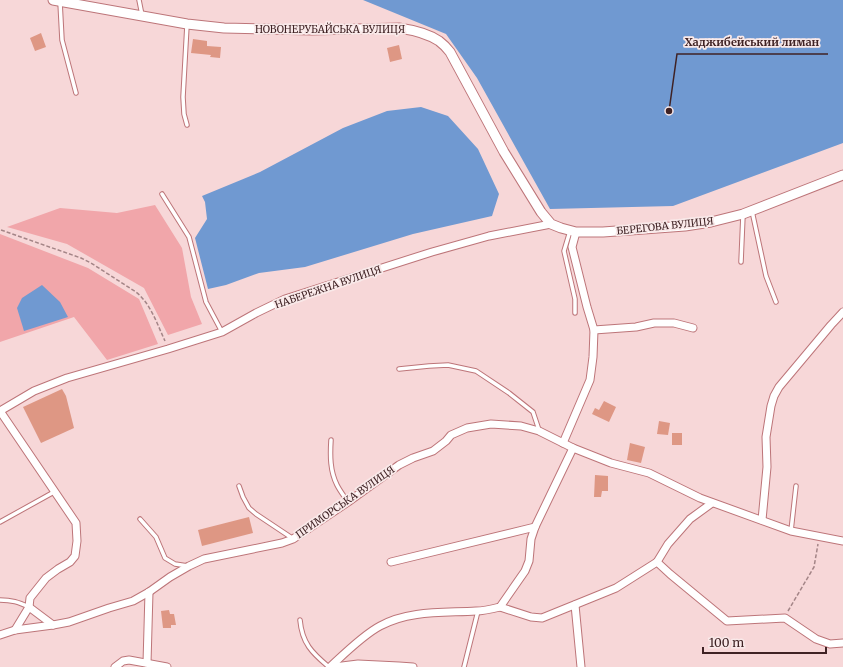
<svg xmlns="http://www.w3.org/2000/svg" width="843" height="667" font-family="Merriweather,serif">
<rect width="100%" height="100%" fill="#f7d7d8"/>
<!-- green -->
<g fill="#f1a6aa">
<polygon points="155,205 182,248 191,297 202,324 168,335 144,288 67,244 7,227 60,208 117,213"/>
<polygon points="0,234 88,268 139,299 158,344 107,360 74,317 0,342"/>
</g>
<!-- water -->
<g fill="#7099d1">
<polygon points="363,0 843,0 843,143 673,206 550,209 477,78 446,34"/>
<polygon points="421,107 448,116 478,149 499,194 492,216 413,234 305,267 259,273 226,285 208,289 195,238 207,219 205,202 202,196 260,172 343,128 387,111"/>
<polygon points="42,285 60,302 68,317 24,331 17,308 22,298"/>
</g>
<!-- building -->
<g fill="#de9784">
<polygon points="41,33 46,47 35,51 30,38"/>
<polygon points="193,39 207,41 207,46 221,47 220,58 210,57 211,55 191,53"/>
<polygon points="399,45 402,59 390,62 387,48"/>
<polygon points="62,389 66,396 74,428 41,443 23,407"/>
<polygon points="604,401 616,407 609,422 592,414 595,408 599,410"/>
<polygon points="659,421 670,423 668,435 657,434"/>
<rect x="672" y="433" width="10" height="12"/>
<polygon points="630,443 645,447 641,463 627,460"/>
<polygon points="595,475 608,476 608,491 602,491 601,497 594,497"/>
<polygon points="249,517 253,533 202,546 198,530"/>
<polygon points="169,610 170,614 174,614 176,625 171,625 171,628 163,628 161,611"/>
</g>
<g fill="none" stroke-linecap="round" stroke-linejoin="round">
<!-- service casing -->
<g stroke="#bd7579" stroke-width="5.5">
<g id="service">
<polyline points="139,0 142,15"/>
<polyline points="60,2 62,40 76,93"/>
<polyline points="187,125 184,114 183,97 187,25"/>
<polyline points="162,194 189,237 206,302 222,332"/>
<polyline points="752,211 766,276 776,302"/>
<polyline points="570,231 564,251 575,299 575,313"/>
<polyline points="741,262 743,215"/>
<polyline points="399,369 429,366 448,365 476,371 509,393 533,412 539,430"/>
<path d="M 331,440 C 330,456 330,471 337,485 C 340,491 344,496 348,502"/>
<polyline points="239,486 243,497 249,508 256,514 292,538"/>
<polyline points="140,519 156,537 165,558 175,564 188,566"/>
<polyline points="0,522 54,492"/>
<polyline points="791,531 796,486"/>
<path d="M 0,600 C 12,600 18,602 29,607"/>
<path d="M 300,620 C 302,643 312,653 329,667"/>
<polyline points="464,667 478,611"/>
</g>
</g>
<!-- minor casing -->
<g stroke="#bd7579" stroke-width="9">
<g id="minor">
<polyline points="594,330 636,327 654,323 674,323 693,328"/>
<polyline points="0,411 34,391 67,378 168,349 222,332 256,313 285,299 432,252 489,236 551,224"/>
<polyline points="0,411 76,523 77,541 75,556 70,562 58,569 46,578 30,598 29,607 15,630"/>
<polyline points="563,443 590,380 593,357 594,330 587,307 572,247 576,232"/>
<polyline points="762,520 767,467 766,437 771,406 774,396 779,387 831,325 843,312"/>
<polyline points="391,562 535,527"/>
<polyline points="657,562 668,544 690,519 712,503"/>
<polyline points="575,605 581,667"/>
<polyline points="29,607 53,625"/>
<polyline points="500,607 531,617 542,618 616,588 657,562 670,574 727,621 785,618 816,639 830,644 843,643"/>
<polyline points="0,635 15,630 53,625 69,622 109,608 133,601 149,592 170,577 189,566 204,559 282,543 293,539 348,502 399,465 413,458 433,451 446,441 451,435 467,428 491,424 521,426 539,431 573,448 611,463 649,473 700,498 791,531 843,541"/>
<polyline points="147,663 149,592"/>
<polyline points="115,667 123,661 129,660 167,667"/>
<path d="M 330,667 C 344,654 363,635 380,626 C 409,610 444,613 476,611 C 484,611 492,609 500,607 L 525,571 L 529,561 L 531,539 L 535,527 L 573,448"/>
<polyline points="334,667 358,664 399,666 413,667"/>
</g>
</g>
<!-- tertiary casing -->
<g stroke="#bd7579" stroke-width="11">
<path id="tertiary" d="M 53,0 L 187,24 L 224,28 L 312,30 L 399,28 C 413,30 427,33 439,41 C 443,44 447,48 450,52 L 504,152 L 541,212 L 551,224 L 561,228 L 576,232 L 603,232 L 685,226 L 711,222 L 743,214 L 843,175"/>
</g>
<!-- path -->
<g stroke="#a48587" stroke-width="1.5" stroke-dasharray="4 2" stroke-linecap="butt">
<path d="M 1,230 L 81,258 L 91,263 L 136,292 C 151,304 157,324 165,341"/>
<polyline points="788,611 814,567 818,544"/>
</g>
<!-- service -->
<use href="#service" stroke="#fff" stroke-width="3.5"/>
<!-- minor -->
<use href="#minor" stroke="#fff" stroke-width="7"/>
<!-- tertiary -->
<use href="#tertiary" stroke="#fff" stroke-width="9"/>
</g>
<g text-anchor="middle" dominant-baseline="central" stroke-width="3.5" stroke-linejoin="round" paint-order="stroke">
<!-- street labels -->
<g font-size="10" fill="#3f2224" stroke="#f9e9e9">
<text x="330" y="29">НОВОНЕРУБАЙСЬКА ВУЛИЦЯ</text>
<text transform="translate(665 226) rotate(-6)">БЕРЕГОВА ВУЛИЦЯ</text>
<text transform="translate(328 287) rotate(-19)">НАБЕРЕЖНА ВУЛИЦЯ</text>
<text transform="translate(345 502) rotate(-35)">ПРИМОРСЬКА ВУЛИЦЯ</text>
</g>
</g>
<!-- callouts -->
<path fill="none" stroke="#3f2224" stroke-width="1.5" d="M669 111L677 54H828"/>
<circle fill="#3f2224" stroke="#f9e9e9" stroke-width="1.5" cx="669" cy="111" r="4"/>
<g font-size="11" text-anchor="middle" font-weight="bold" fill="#3f2224" stroke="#f9e9e9" stroke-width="3.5" stroke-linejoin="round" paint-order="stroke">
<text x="752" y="46">Хаджибейський лиман</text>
</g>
<!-- scale -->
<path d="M703 647v6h123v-6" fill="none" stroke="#3f2224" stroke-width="2"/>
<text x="709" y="647" font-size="12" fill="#3f2224" stroke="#f9e9e9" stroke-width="3" paint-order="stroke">100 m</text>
</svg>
